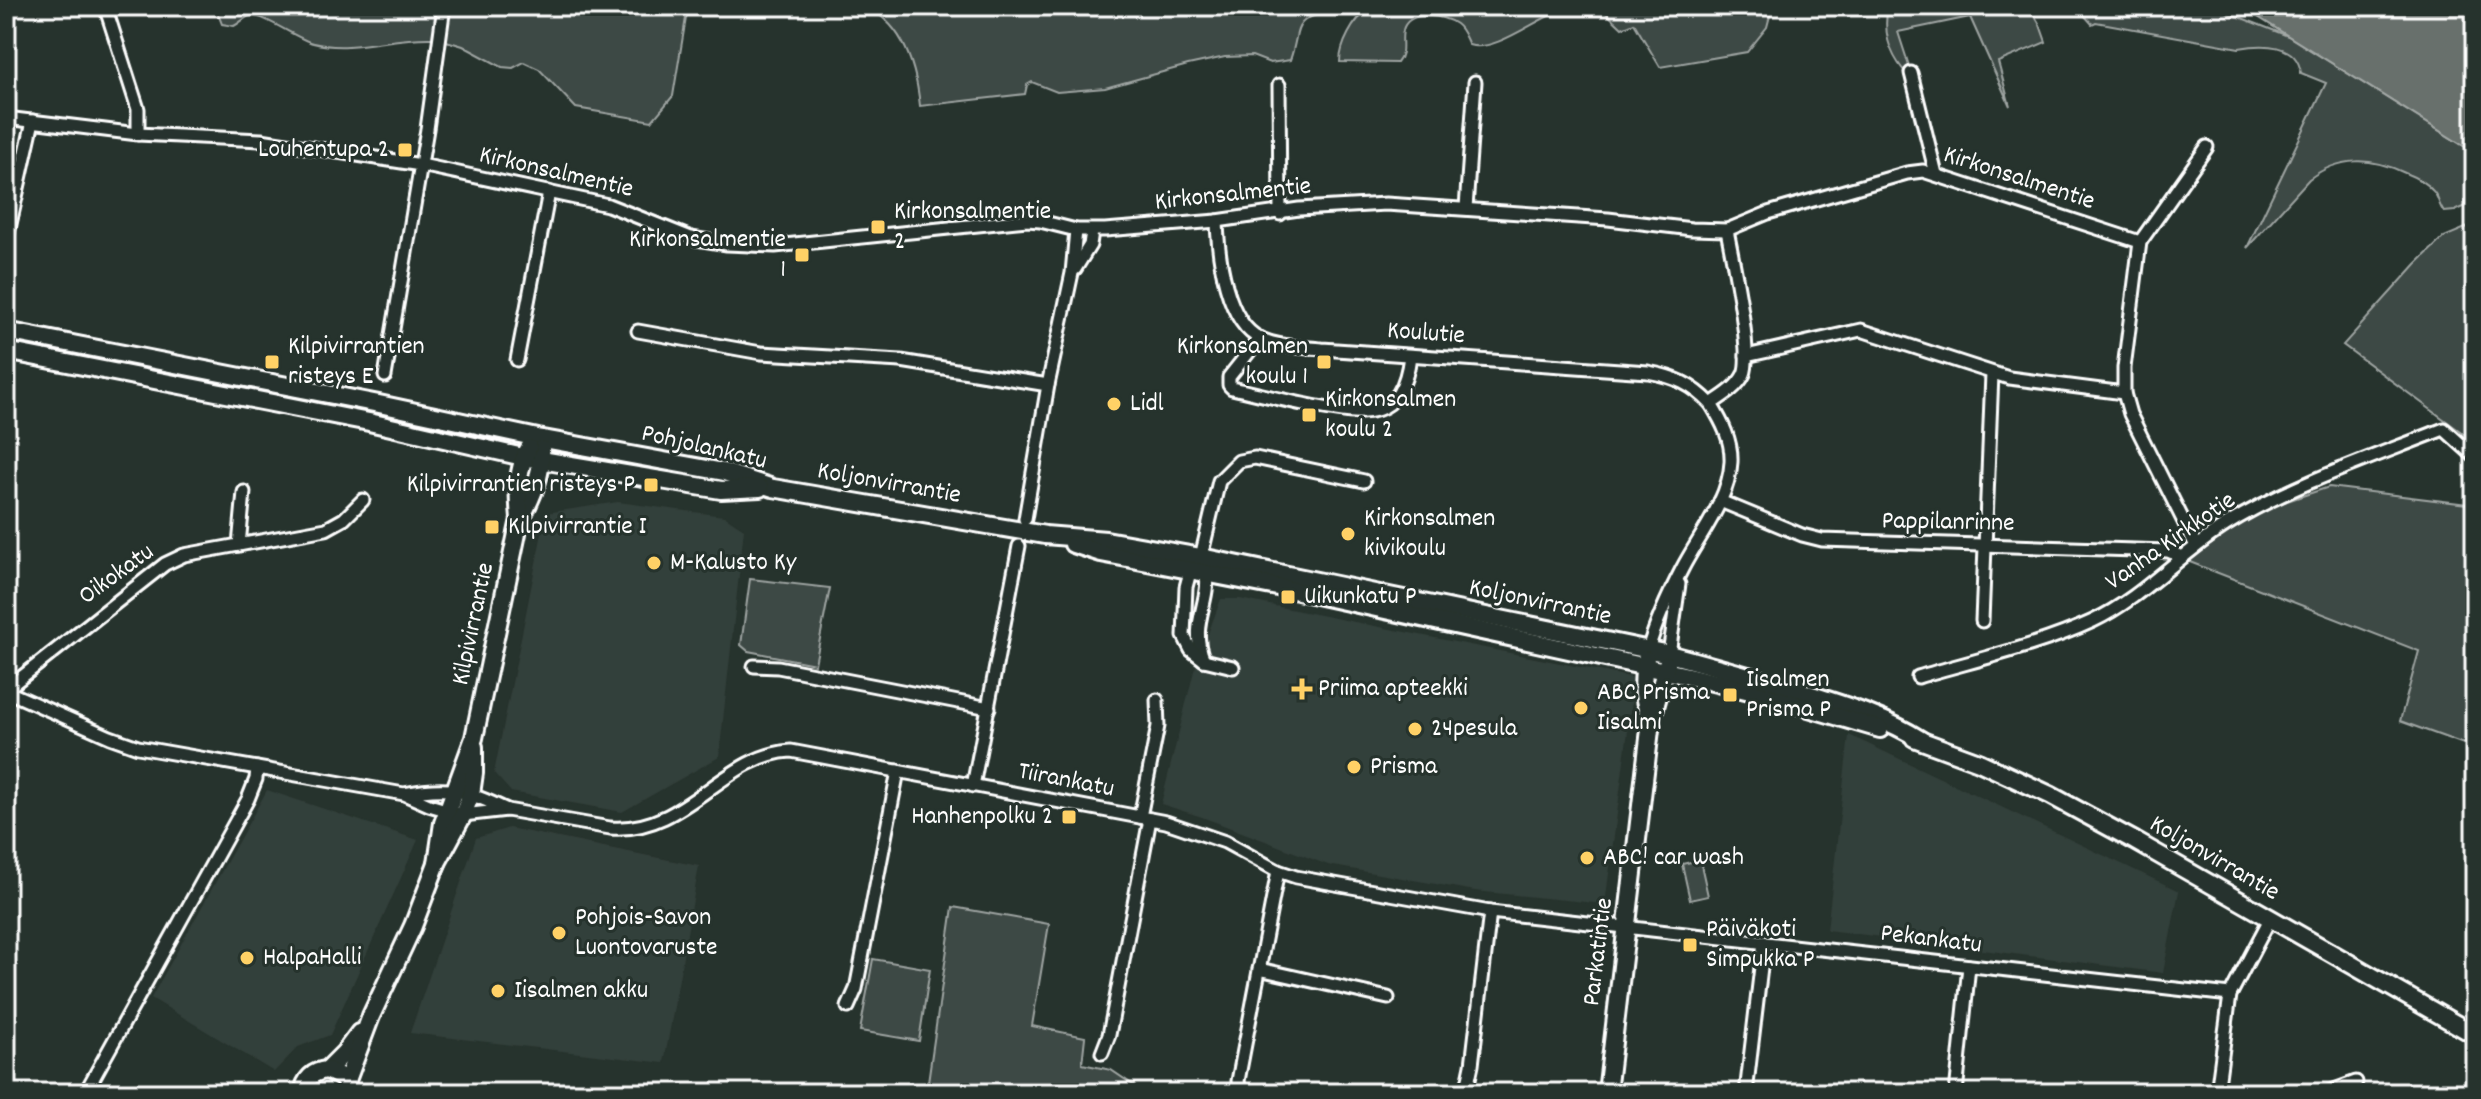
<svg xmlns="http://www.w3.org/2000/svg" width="2481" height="1099" font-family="Dekko,sans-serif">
<rect width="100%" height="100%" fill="#26332d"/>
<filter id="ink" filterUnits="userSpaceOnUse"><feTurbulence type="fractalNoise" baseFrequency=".0125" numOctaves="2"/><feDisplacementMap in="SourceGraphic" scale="16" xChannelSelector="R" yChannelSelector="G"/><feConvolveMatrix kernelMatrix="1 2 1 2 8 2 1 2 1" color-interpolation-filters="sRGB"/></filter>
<g filter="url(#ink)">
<!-- built -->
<g fill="#333f3a">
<polygon points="618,502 724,516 744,529 719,757 622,812 511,792 494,773 546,513"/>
<polygon points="1221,599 1240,599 1635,678 1605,904 1475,891 1328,865 1202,817 1161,804 1194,671"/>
<polygon points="1849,735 2179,891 2163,973 1827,930"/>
<polygon points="267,790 418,840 330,1035 298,1047 274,1072 151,998"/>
<polygon points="509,828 699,866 664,1063 410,1033 476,838"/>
<rect x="608" y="1087" width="288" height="6"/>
</g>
<!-- green -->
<g fill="#3e4944" stroke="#9ea4a2" stroke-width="2">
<path d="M 215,6 L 438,6 L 433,38 C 393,36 353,53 313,43 C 297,39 262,13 250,16 C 245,17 240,23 234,26 L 222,24 Z"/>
<polygon points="449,6 688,6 673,96 652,121 576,108 539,69 524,62 513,68 502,67 463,46 443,40"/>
<path d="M 864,6 L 1327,6 L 1328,8 L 1326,12 C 1290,21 1301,30 1290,60 L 1270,63 L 1252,56 L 1225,57 L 1188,65 L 1105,88 L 1057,92 L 1032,82 L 1027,85 L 1025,94 L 920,106 C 916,66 903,23 864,6 Z"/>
<path d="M 1401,6 L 1585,6 C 1574,7 1563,10 1553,14 C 1531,23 1492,53 1469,45 C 1465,37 1463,29 1456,24 C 1444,16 1412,9 1404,27 C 1399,39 1407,51 1397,63 L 1340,62 C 1340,46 1353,19 1368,11 C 1377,6 1391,7 1401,6 Z"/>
<polygon points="1586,6 1772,6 1772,8 1767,27 1747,52 1660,67 1634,23 1622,28 1604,11"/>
<path d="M 1888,6 L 1926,6 L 1934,14 L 1947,6 L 2029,6 L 2040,25 L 2046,42 L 1998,62 L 2010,106 L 1970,17 L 1898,32 L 1909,66 L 1904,71 C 1888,51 1883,31 1888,6 Z"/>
<path d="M 2076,6 L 2211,6 L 2288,36 L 2465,147 L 2475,158 L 2475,202 L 2455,211 L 2444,212 C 2438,205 2439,196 2432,190 C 2425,182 2415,177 2405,173 C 2371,157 2340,156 2309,179 L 2247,248 L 2326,83 L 2301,73 C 2297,42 2262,44 2239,48 L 2096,22 L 2092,24 Z"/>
<polygon points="2475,224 2475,442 2343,345 2416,264 2444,237"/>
<polygon points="2329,487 2475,505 2475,748 2400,721 2419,651 2187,561 2263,509"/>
<polygon points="750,579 830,588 815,664 748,651 741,645"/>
<polygon points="1700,860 1708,896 1690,900 1682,864"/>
<polygon points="953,907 1049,924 1032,1026 1085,1037 1082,1064 1111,1070 1145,1093 1019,1093 1010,1087 927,1089"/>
<polygon points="873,959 930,969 919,1041 860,1031"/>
</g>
<!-- water -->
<polygon fill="#67706c" stroke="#a4a9a7" stroke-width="2" points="2240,6 2475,6 2475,153 2242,7"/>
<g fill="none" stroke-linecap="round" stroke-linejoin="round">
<!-- street casing -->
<g stroke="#fff" stroke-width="17">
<g id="street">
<polyline points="105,6 138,109 138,134"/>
<polyline points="1911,73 1936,174"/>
<polyline points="1279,85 1280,214"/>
<polyline points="6,118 138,134 261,140 421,165 608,205 691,238 727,244 775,246 1027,220 1040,221 1076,230 1105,230 1217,221 1299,209 1386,204 1608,219 1692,229 1727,230 1768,213 1907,173 1923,171 2140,242 2124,368 2124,393 2130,414 2196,546"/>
<polyline points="1466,208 1475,82"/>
<path d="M 1217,221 C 1218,255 1226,323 1261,339 C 1279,347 1302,347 1322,349 L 1648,372 C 1675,377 1692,384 1711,404"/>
<polyline points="6,242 33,121"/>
<polyline points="2140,242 2207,147"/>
<polyline points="1075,269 1090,245 1092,231"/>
<polyline points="638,331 761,353 901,361 1048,385"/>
<path d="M 1260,338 L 1229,377 L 1229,385 L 1232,388 C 1259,394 1286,401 1313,406 C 1365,416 1402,422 1410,356"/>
<polyline points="1746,356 1861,330 2009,378 2124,393"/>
<polyline points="517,360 549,192"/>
<polyline points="385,376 427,129 444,6"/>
<polyline points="1720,501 1802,535 1822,540 2168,551 2182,557"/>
<polyline points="1025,519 1048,385 1072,273 1076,230"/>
<polyline points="239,545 244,492"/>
<path d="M 1204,567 C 1215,597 1187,623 1204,660"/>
<polyline points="1982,621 1992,374"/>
<path d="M 1648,650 C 1656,622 1668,596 1682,569 C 1699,536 1729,500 1731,462 C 1732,440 1722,422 1711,404 C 1723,396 1737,388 1744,374 C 1753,353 1732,257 1727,230"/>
<polyline points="1669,654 1679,584"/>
<polyline points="754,666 778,667 989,708"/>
<polyline points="1233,667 1204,660 1191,650 1184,636 1186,587 1190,572 1201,557 1219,481 1239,461 1255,458 1364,481"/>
<path d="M 1918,677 C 1975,660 2039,646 2093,621 C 2142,598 2180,554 2226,525 C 2293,484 2371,458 2444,429 L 2475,457"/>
<path d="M 6,691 L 110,737 L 138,747 L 404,794 L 429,805 L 463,815 L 507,810 C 466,790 449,785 404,794"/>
<polyline points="6,695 13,684 165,564 184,555 326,529 344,519 363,500"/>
<polyline points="973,786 1019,546"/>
<path d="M 507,810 L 610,828 C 686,834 723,755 791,751 L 1166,822 L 1225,842 L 1278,871 L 1296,877 L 1490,912 L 2230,995"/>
<polyline points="1140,817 1158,726 1157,700"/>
<polyline points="1259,969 1388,998"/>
<polyline points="848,1007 856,989 898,771"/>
<polyline points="1102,1053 1109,1035 1150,819"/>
<polyline points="85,1093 248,799 256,779 257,768"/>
<polyline points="1240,1093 1238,1081 1278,871"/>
<polyline points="1466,1093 1472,1065 1490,912"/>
<polyline points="1746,1093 1764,942"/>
<polyline points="1956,1093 1969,966"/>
<polyline points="2217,1093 2230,995 2270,919"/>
<polyline points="2326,1093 2356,1082"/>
</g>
</g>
<!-- secondary casing -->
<g stroke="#fff" stroke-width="22">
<g id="secondary">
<path d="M 6,331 L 379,404 L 538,438 L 724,472 L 773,488 L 1045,535 L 1106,540 L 1201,557 L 1669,654 C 1717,667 1765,680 1812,695 C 1850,707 1888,719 1921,740"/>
<polyline points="6,351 369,422 523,457 721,490 760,488"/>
<path d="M 521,518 C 532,497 543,473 541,449"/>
<polyline points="1073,544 1101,553 1298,591 1688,676 1754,692 1880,729"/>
<path d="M 1646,659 C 1641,683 1643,699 1651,721"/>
<polyline points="1914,738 1979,762 2050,795 2135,841 2475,1035"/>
<path d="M 437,863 L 443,823 L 474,738 L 520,519 C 518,497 516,468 529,448"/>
<polyline points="327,1070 344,1053 359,1033"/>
<polyline points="346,1083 371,1016 413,926 437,863 463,815 471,794 474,773 474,747"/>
<path d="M 303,1093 C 305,1079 313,1071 327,1070 L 343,1078 L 349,1091"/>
<polyline points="1607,1093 1651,721 1667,664"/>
</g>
</g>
<!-- street -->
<use href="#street" stroke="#26332d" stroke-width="11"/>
<!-- secondary -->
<use href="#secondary" stroke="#26332d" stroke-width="16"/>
</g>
</g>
<!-- markers -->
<g fill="#ffd166" stroke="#26332d" stroke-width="3">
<rect x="397" y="142" width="16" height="16" rx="4"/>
<rect x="870" y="219" width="16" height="16" rx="4"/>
<rect x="794" y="247" width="16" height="16" rx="4"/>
<rect x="264" y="354" width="16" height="16" rx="4"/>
<rect x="1316" y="354" width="16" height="16" rx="4"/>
<circle cx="1114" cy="404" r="8"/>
<rect x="1301" y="407" width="16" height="16" rx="4"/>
<rect x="643" y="477" width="16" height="16" rx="4"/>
<rect x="484" y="519" width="16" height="16" rx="4"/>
<circle cx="1348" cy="534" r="8"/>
<circle cx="654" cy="563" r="8"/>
<rect x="1280" y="589" width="16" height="16" rx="4"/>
<path d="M1298 677h8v8h8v8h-8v8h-8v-8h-8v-8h8z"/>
<rect x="1722" y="687" width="16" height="16" rx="4"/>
<circle cx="1581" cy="708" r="8"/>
<circle cx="1415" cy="729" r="8"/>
<circle cx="1354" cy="767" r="8"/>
<rect x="1061" y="809" width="16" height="16" rx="4"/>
<circle cx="1587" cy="858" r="8"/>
<circle cx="559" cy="933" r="8"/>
<rect x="1682" y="937" width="16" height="16" rx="4"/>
<circle cx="247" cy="958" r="8"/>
<circle cx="498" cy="991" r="8"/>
</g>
<g text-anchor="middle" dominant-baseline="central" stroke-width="6" stroke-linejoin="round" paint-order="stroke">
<!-- poi labels -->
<g font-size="26" fill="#fff" stroke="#26332d" text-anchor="start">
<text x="389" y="150" text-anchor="end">Louhentupa 2</text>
<text x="894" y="212">Kirkonsalmentie<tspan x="894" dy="30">2</tspan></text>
<text x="786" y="240" text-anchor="end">Kirkonsalmentie<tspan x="786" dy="30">1</tspan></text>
<text x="288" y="347">Kilpivirrantien<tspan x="288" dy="30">risteys E</tspan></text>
<text x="1308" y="347" text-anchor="end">Kirkonsalmen<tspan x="1308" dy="30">koulu 1</tspan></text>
<text x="1325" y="400">Kirkonsalmen<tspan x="1325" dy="30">koulu 2</tspan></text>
<text x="1130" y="404">Lidl</text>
<text x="635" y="485" text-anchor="end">Kilpivirrantien risteys P</text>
<text x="1364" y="519">Kirkonsalmen<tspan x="1364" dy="30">kivikoulu</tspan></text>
<text x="508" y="527">Kilpivirrantie I</text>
<text x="670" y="563">M-Kalusto Ky</text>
<text x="1304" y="597">Uikunkatu P</text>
<text x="1746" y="680">Iisalmen<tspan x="1746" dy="30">Prisma P</tspan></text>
<text x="1318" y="689">Priima apteekki</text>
<text x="1597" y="693">ABC Prisma<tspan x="1597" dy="30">Iisalmi</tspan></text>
<text x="1431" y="729">24pesula</text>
<text x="1370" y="767">Prisma</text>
<text x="1053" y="817" text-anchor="end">Hanhenpolku 2</text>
<text x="1603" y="858">ABC! car wash</text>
<text x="575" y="918">Pohjois-Savon<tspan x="575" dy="30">Luontovaruste</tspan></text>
<text x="1706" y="930">Päiväkoti<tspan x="1706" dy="30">Simpukka P</tspan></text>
<text x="263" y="958">HalpaHalli</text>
<text x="514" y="991">Iisalmen akku</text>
</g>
<!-- street labels -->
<g font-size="26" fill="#fff" stroke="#26332d">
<text transform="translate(556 173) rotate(13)">Kirkonsalmentie</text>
<text transform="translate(2019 179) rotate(18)">Kirkonsalmentie</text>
<text transform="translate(1233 195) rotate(-6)">Kirkonsalmentie</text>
<text transform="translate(1426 334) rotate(4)">Koulutie</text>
<text transform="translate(704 448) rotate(13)">Pohjolankatu</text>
<text transform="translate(889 484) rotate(10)">Koljonvirrantie</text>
<text transform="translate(1948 523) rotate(1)">Pappilanrinne</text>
<text transform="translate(2171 542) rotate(-35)">Vanha Kirkkotie</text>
<text transform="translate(117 575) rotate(-36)">Oikokatu</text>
<text transform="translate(1540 603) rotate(12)">Koljonvirrantie</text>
<text transform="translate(474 624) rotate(-78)">Kilpivirrantie</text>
<text transform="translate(1066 781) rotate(11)">Tiirankatu</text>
<text transform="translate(2214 859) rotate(30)">Koljonvirrantie</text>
<text transform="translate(1931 940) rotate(7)">Pekankatu</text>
<text transform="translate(1599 952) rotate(-83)">Parkatintie</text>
</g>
</g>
<!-- margin -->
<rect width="2481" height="1099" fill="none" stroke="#26332d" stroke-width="32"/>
<rect x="16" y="16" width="2449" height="1067" fill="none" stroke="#fff" stroke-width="3" filter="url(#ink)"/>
</svg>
